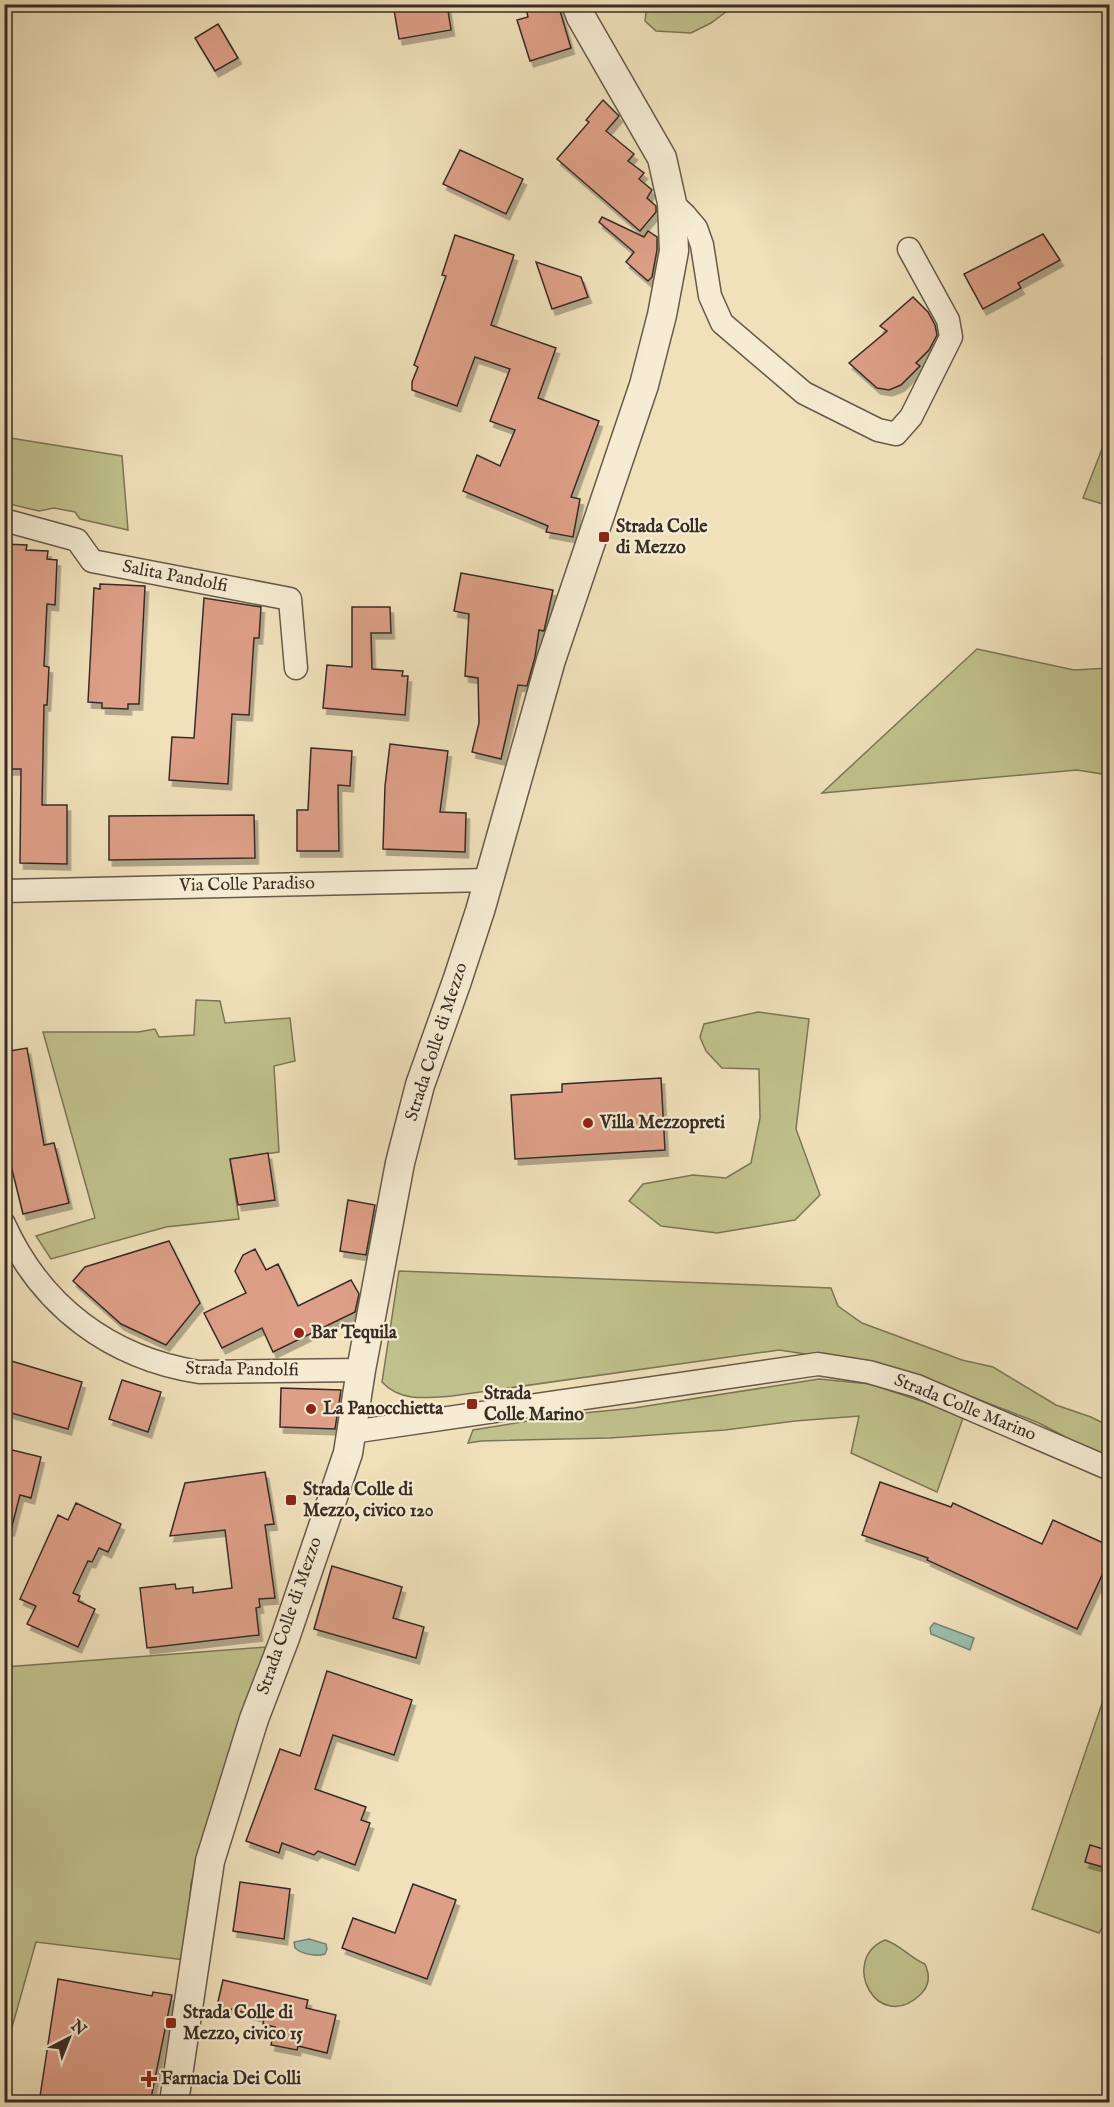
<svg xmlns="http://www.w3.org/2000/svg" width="1114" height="2107" font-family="'IM FELL English',serif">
<defs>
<filter id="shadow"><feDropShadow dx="3.5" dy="6" stdDeviation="0" flood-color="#0004"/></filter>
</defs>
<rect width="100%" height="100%" fill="#f0e1bb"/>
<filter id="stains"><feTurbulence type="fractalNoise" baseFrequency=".00333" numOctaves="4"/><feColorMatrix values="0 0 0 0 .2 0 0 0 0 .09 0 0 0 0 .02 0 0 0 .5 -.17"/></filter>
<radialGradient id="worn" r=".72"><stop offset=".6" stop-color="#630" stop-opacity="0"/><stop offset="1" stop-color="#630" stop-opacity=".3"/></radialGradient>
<!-- green -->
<g fill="#c0c18c" stroke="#7c7658" stroke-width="1.5">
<polygon points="647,5 647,4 735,5 711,23 691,33 656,31 645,21"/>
<polygon points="1109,305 1109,380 1102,359"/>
<polygon points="1109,431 1109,506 1083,498"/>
<polygon points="4,437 122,456 128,530 80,519 75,512 54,508 39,511 5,503"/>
<polygon points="977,649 1074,670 1109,668 1109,775 1077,770 822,793"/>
<polygon points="196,1000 220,1001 225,1023 290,1018 295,1061 274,1066 279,1152 230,1159 239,1219 166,1227 51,1259 36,1236 95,1218 43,1032 138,1032 155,1029 159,1037 194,1035"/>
<polygon points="758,1012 809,1019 796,1129 820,1195 795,1220 717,1233 661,1226 629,1201 643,1184 693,1175 726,1178 751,1163 760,1118 759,1069 722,1068 706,1051 700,1037 704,1024"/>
<path d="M 399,1271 L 831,1288 L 838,1306 L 862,1323 L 962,1360 L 993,1367 L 1056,1405 L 1091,1417 L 1109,1426 L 1109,1460 L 1039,1423 L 916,1375 L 819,1356 L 779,1350 L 452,1396 C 427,1398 400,1402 382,1382 Z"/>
<polygon points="819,1379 870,1384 939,1407 963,1418 937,1492 851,1453 859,1416 795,1421 725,1430 610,1438 481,1441 468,1443 473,1430 564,1415 634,1408"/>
<polygon points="266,1647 243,1713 191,1883 185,1960 36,1942 5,2052 5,1667"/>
<polygon points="1109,1683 1109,1918 1099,1933 1032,1909"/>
<path d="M 885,1940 C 901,1945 910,1958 925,1964 C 930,1975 930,1985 921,1994 C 878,2036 838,1960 885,1940 Z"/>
</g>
<!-- water -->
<g fill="#9bbead" stroke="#748476" stroke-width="1.5">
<polygon points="934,1623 974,1638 970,1650 931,1634 930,1628"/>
<path d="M 309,1939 L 326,1944 L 327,1949 L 325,1954 C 316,1957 302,1954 295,1948 L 294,1942 Z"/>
</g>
<!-- building -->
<g fill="#dd9f87" stroke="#392c24" stroke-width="1.5" filter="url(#shadow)">
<polygon points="393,4 447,4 451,30 399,39"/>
<polygon points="525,4 558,4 571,48 530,61 517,20 528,17"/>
<polygon points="218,24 238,58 215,71 195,38"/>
<polygon points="603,100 619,116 606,131 634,154 628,161 644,173 639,179 652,190 647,198 656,206 656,212 640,231 557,159 589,122 586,120"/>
<polygon points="460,150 523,179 506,214 443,184"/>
<polygon points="602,217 644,237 648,231 657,237 657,250 652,277 648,281 626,262 634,252 599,222"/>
<polygon points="1043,234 1060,260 1018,283 1021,288 983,309 964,274"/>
<polygon points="455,235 514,255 491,325 556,348 538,398 599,421 571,497 580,499 573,537 546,532 548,526 463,491 477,455 500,466 515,430 490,421 510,369 475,357 457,406 412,390 412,382 418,367 414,365 446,276 442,275"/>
<polygon points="536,262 581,277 588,297 552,309"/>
<polygon points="913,297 928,312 935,325 937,335 929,350 916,363 920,366 901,385 889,390 877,388 849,363 887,331 880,326"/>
<polygon points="4,544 27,545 26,550 48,551 47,559 57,560 55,605 47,604 44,666 49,667 47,705 44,705 42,805 67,805 67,864 20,863 21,769 4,769"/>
<polygon points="461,573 553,590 544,631 539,630 535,657 527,686 518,685 501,759 472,752 479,723 478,678 465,676 469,614 454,611"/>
<polygon points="100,584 145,586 139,704 128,704 128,709 102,708 102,703 88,702 94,588 100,589"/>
<polygon points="204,598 261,607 259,638 254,638 249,715 232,714 228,784 169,780 172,737 194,738"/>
<polygon points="352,607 390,607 391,633 371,633 372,669 403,671 402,676 408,676 405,715 323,708 327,665 352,667"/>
<polygon points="390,744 448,751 440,812 466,813 465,852 383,849 385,786"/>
<polygon points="311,748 352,751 350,786 338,785 339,851 297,851 297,810 308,810"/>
<polygon points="254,815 255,858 109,860 109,816"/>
<polygon points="27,1048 44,1145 54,1143 69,1203 23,1214 4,1137 4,1052"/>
<polygon points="661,1078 665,1150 515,1159 511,1095 562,1092 562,1084"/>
<polygon points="268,1153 275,1200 238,1205 230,1159"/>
<polygon points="348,1200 375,1205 366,1255 340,1251"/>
<polygon points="169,1241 200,1303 166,1345 121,1324 73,1281 85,1267"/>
<polygon points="255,1249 266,1270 278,1264 298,1306 351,1280 359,1294 355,1312 273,1352 262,1328 222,1348 204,1313 246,1293 235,1271 243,1255"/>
<polygon points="8,1360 82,1382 68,1429 4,1411 4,1372"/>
<polygon points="122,1380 161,1392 148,1432 109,1419"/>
<polygon points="281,1388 341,1390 335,1429 280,1427"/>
<polygon points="4,1448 41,1457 31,1498 20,1495 11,1530 4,1529"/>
<polygon points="265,1472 274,1524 265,1525 275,1598 259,1599 260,1607 256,1608 259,1635 147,1648 140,1588 175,1584 176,1589 193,1587 193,1593 232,1588 225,1530 170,1536 185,1483"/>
<polygon points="880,1482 951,1507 953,1503 1042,1544 1053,1520 1110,1546 1110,1558 1077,1629 927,1560 928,1558 862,1535"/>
<polygon points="76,1503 121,1524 108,1552 99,1548 92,1562 88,1561 73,1593 80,1596 78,1601 95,1609 78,1647 27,1624 36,1606 20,1599 58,1515 68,1520"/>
<polygon points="332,1566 402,1587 393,1618 424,1627 416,1658 314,1629"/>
<polygon points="327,1671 412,1700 394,1755 333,1735 315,1789 366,1807 361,1820 370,1823 355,1865 318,1851 314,1855 282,1843 279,1853 246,1841 280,1749 300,1756"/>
<polygon points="1090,1845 1110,1851 1110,1869 1085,1862"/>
<polygon points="240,1882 290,1889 284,1939 233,1931"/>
<polygon points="413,1884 456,1900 427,1979 342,1948 353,1918 395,1933"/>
<polygon points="58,1979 152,1996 153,1992 172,1995 150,2103 39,2103"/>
<polygon points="223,1980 308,2000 306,2008 336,2015 327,2053 298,2046 297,2050 271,2045 275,2027 263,2024 264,2017 217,2006"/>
</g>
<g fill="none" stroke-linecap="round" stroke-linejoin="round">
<!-- minor casing -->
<g stroke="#67594a" stroke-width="25">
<g id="minor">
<polyline points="672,203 685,215 696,228 702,245 710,296 722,323 804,393 878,430 896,434 911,417 951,337 948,320 909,249"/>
<polyline points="4,520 77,540 92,561 290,599 296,668"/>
<polyline points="4,891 489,880"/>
<path d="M 4,1224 C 41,1306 110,1358 199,1372 L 361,1370"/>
<polyline points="352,1432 818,1364 869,1372 917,1386 1110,1469"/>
</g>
</g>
<!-- tertiary casing -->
<g stroke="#67594a" stroke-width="31">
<polyline id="tertiary" points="174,2102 210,1861 254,1719 285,1638 348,1453 361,1370 400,1163 420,1085 457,981 480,911 551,660 644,385 662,315 674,251 672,203 662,158 581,17 576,4"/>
</g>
<!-- minor -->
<use href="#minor" stroke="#f5ecd3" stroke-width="22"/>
<!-- tertiary -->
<use href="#tertiary" stroke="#f5ecd3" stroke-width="28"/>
</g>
<!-- markers -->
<g fill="#8f2418" stroke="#f5ecd3" stroke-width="2">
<rect x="598" y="531" width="12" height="12" rx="3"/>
<circle cx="588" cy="1123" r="6"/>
<circle cx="299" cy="1333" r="6"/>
<rect x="466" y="1398" width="12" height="12" rx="3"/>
<circle cx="311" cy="1409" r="6"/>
<rect x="285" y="1494" width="12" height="12" rx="3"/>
<rect x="165" y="2017" width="12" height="12" rx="3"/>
<path d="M146 2070h6v6h6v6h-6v6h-6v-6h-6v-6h6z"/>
</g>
<g text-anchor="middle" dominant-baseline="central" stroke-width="4.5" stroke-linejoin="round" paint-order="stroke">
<!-- poi labels -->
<g font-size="18" font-weight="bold" fill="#392c24" stroke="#f5ecd3" text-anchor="start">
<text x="616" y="527">Strada Colle<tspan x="616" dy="21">di Mezzo</tspan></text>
<text x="600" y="1123">Villa Mezzopreti</text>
<text x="311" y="1333">Bar Tequila</text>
<text x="484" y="1394">Strada<tspan x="484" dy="21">Colle Marino</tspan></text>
<text x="323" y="1409">La Panocchietta</text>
<text x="303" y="1490">Strada Colle di<tspan x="303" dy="21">Mezzo, civico 120</tspan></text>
<text x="183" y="2013">Strada Colle di<tspan x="183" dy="21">Mezzo, civico 15</tspan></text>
<text x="161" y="2079">Farmacia Dei Colli</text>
</g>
<!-- street labels -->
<g font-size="18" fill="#392c24" stroke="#f5ecd3">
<text transform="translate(175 577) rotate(11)">Salita Pandolfi</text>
<text transform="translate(247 885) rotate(-1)">Via Colle Paradiso</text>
<text transform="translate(437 1042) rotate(-72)">Strada Colle di Mezzo</text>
<text transform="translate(242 1370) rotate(1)">Strada Pandolfi</text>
<text transform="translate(965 1408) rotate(22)">Strada Colle Marino</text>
<text transform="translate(290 1616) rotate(-71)">Strada Colle di Mezzo</text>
</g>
</g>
<!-- margin -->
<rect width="1114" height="2107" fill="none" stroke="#f0e1bb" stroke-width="24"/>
<rect x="6" y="6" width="1102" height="2095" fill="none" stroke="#392c24" stroke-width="3"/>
<rect x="12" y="12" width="1090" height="2083" fill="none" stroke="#392c24" stroke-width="1.5"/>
<!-- north arrow -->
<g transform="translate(69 2038) rotate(42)" stroke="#f5ecd3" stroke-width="4.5" paint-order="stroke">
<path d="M0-4.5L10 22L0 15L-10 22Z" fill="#392c24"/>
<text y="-9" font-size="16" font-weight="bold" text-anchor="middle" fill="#392c24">N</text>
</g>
<rect width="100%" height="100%" filter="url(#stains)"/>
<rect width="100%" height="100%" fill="url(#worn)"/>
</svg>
